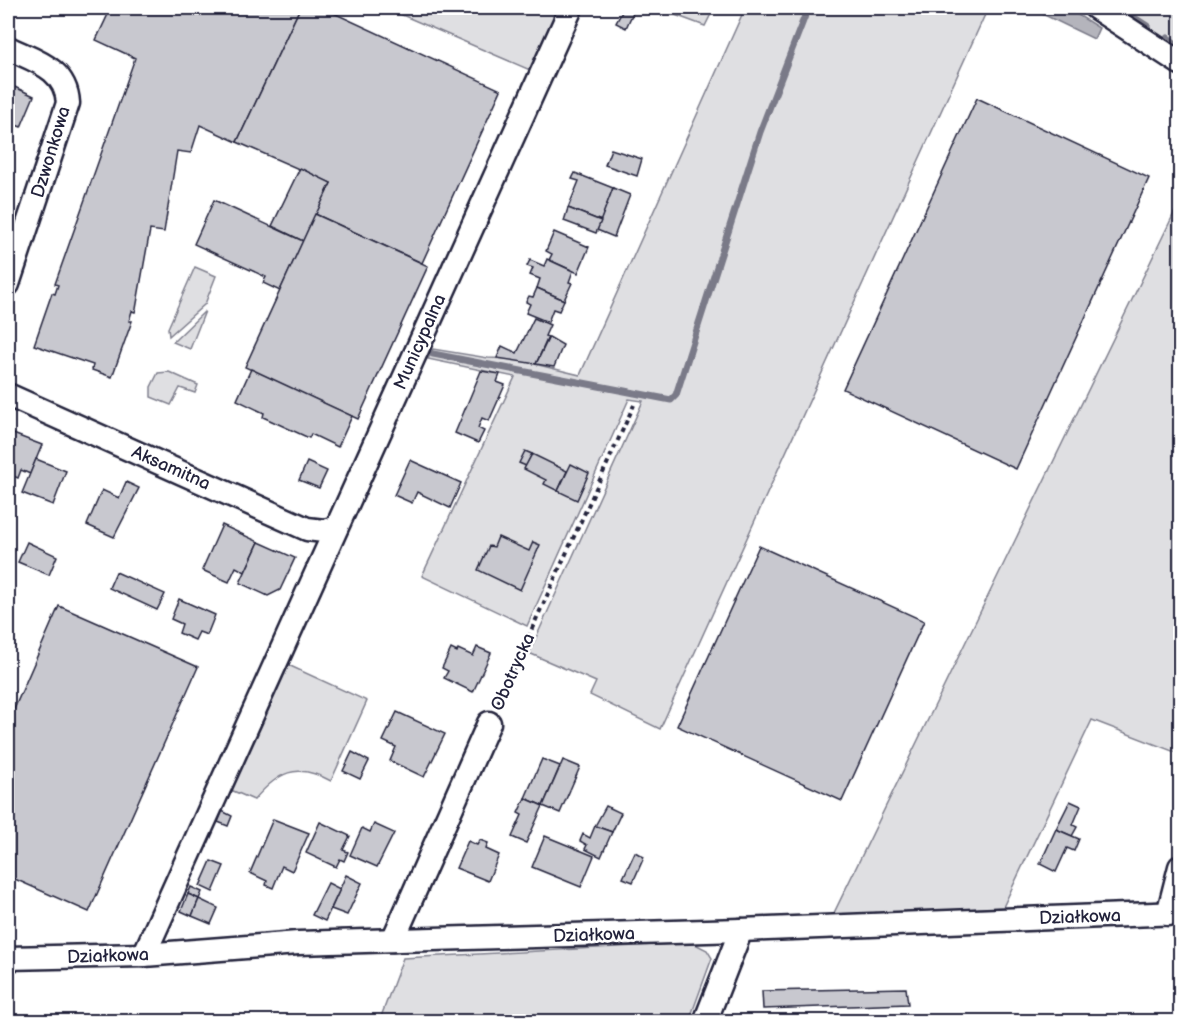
<svg xmlns="http://www.w3.org/2000/svg" width="1188" height="1029" font-family="'Balsamiq Sans',sans-serif">
<rect width="100%" height="100%" fill="#fff"/>
<filter id="ink" filterUnits="userSpaceOnUse"><feTurbulence type="fractalNoise" baseFrequency=".0167" numOctaves="2"/><feDisplacementMap in="SourceGraphic" scale="12" xChannelSelector="R" yChannelSelector="G"/><feConvolveMatrix kernelMatrix="1 2 1 2 8 2 1 2 1" color-interpolation-filters="sRGB"/></filter>
<g filter="url(#ink)">
<!-- green -->
<g fill="#dfdfe2" stroke="#80808e" stroke-width="1.5">
<polygon points="386,8 559,8 530,70"/>
<polygon points="656,8 714,8 705,26"/>
<polygon points="745,8 988,8 660,729 590,695 596,682 529,653 643,401 629,399 527,626 422,576 515,377 428,359 433,349 488,358 514,359 580,375"/>
<polygon points="1106,8 1180,8 1180,56"/>
<polygon points="1180,201 1180,754 1092,720 1003,907 832,917"/>
<polygon points="195,267 216,276 205,304 169,336 168,328"/>
<polygon points="205,311 190,349 173,342"/>
<polygon points="169,372 198,385 195,393 180,388 171,405 151,397 151,387 158,373"/>
<path d="M 286,664 L 367,701 L 331,781 C 296,762 278,772 254,800 L 231,790 Z"/>
<polygon points="693,943 707,950 712,958 689,1021 379,1022 403,958"/>
</g>
<!-- water -->
<polygon fill="#b4b4bc" stroke="#7a7a88" stroke-width="1.5" points="1030,8 1067,8 1099,28 1094,39"/>
<g fill="none" stroke-linecap="round" stroke-linejoin="round">
<!-- stream -->
<g stroke="#7a7a88" stroke-width="7">
<polyline points="1119,8 1147,26"/>
<polyline points="1168,38 1180,47"/>
<polyline points="433,354 671,400 676,395 760,132 808,8"/>
</g>
</g>
<!-- building -->
<g fill="#c8c8cf" stroke="#22223b" stroke-width="1.5">
<polygon points="111,8 300,8 237,142 200,125 191,153 177,151 164,232 150,230 136,309 135,312 132,311 129,321 132,321 112,377 92,370 93,365 34,345 52,293 55,294 58,285 55,284 135,58 96,40"/>
<polygon points="300,8 323,8 501,90 422,263 315,214 331,183 237,142"/>
<polygon points="624,8 635,8 626,28 616,23"/>
<polygon points="8,84 34,96 21,127 8,122"/>
<polygon points="977,98 1149,178 1016,469 843,389"/>
<polygon points="611,149 642,159 637,176 605,165"/>
<polygon points="300,168 331,183 303,241 272,226"/>
<polygon points="575,173 613,188 601,221 568,208 579,181 572,179"/>
<polygon points="613,188 630,195 614,237 597,230"/>
<polygon points="214,200 303,241 280,291 263,283 266,277 194,244"/>
<polygon points="568,208 601,221 596,233 564,221"/>
<polygon points="315,214 428,266 358,419 245,367"/>
<polygon points="554,232 589,247 578,273 549,260 552,254 546,251"/>
<polygon points="547,259 573,271 569,282 572,283 564,300 537,288 540,279 530,275 533,268 527,266 530,260 544,266"/>
<polygon points="537,288 564,300 559,311 553,309 548,322 526,313 530,304 526,302 529,296 533,297"/>
<polygon points="534,318 550,325 545,336 548,337 536,364 497,358 502,346 517,353"/>
<polygon points="549,337 563,345 554,367 536,364"/>
<polygon points="251,369 352,416 338,447 311,434 309,438 263,417 264,413 237,400"/>
<polygon points="481,371 500,374 497,382 505,385 489,421 482,418 478,428 484,431 478,443 455,433"/>
<polygon points="8,432 42,445 30,474 21,470 18,478 8,474"/>
<polygon points="525,451 532,454 526,466 519,463"/>
<polygon points="532,454 567,471 558,491 544,484 546,480 524,469"/>
<polygon points="36,459 66,471 53,505 22,493"/>
<polygon points="410,460 461,483 450,508 417,492 412,503 394,495"/>
<polygon points="307,462 327,471 319,488 299,480"/>
<polygon points="571,464 589,473 577,500 558,491"/>
<polygon points="126,482 139,488 114,537 87,525 102,490 119,498"/>
<polygon points="222,525 259,542 245,572 236,567 229,582 202,570"/>
<polygon points="498,537 529,551 533,542 540,545 520,590 478,570 489,546 494,547"/>
<polygon points="27,542 57,556 49,575 18,562"/>
<polygon points="259,542 295,558 280,590 268,596 240,583"/>
<polygon points="759,546 924,621 842,801 677,726"/>
<polygon points="116,572 165,594 157,610 109,588"/>
<polygon points="179,599 215,615 207,635 199,632 195,640 179,633 182,624 171,619"/>
<polygon points="59,606 198,667 89,912 8,876 8,723"/>
<polygon points="477,647 491,653 473,692 444,678 448,671 442,668 451,649 457,652 458,649 473,656"/>
<polygon points="397,712 445,734 424,777 390,761 396,747 383,741"/>
<polygon points="352,752 369,761 360,779 343,771"/>
<polygon points="542,759 560,766 543,806 525,798"/>
<polygon points="563,760 580,767 560,813 543,806"/>
<polygon points="525,798 543,806 526,843 512,837 522,815 518,813"/>
<polygon points="1070,801 1081,806 1073,825 1077,827 1072,836 1056,829"/>
<polygon points="606,806 621,813 612,832 595,826"/>
<polygon points="222,811 232,816 228,826 218,822"/>
<polygon points="273,819 309,833 292,871 282,866 273,888 266,885 267,881 250,873"/>
<polygon points="320,822 350,836 343,850 348,852 344,861 340,859 336,867 306,853"/>
<polygon points="374,824 394,833 377,867 350,855 362,828 370,832"/>
<polygon points="595,826 612,832 601,857 585,849 587,845 580,841 583,834 590,838"/>
<polygon points="1056,829 1079,839 1074,851 1067,848 1056,872 1040,864"/>
<polygon points="545,836 594,856 581,887 532,867"/>
<polygon points="480,840 488,843 486,849 499,855 488,881 456,868 468,841 477,845"/>
<polygon points="635,852 644,857 633,882 623,878"/>
<polygon points="211,861 224,866 213,892 200,886"/>
<polygon points="346,875 362,883 347,915 331,909"/>
<polygon points="328,883 340,889 325,921 312,915"/>
<polygon points="191,887 202,892 199,899 188,894"/>
<polygon points="188,894 199,899 192,916 181,911"/>
<polygon points="199,899 218,908 211,924 192,916"/>
<polygon points="906,988 908,1004 763,1009 762,991"/>
</g>
<g fill="none" stroke-linecap="round" stroke-linejoin="round">
<!-- street casing -->
<g stroke="#22223b" stroke-width="27">
<g id="street">
<polyline points="1096,8 1180,63"/>
<path d="M 8,48 C 35,61 66,68 68,103 L 8,284"/>
<polyline points="8,395 307,529 324,531 336,528"/>
<polyline points="1168,914 1180,867"/>
<polyline points="393,940 489,723"/>
<polyline points="144,955 571,8"/>
<polyline points="8,958 144,955 298,943 741,930 1180,913"/>
<polyline points="705,1022 741,930"/>
</g>
</g>
<!-- path -->
<polyline stroke="#22223b" stroke-width="4" stroke-dasharray="4.5 4.5" stroke-linecap="butt" points="498,703 634,405"/>
<!-- street -->
<use href="#street" stroke="#fff" stroke-width="22"/>
</g>
</g>
<g text-anchor="middle" dominant-baseline="central" stroke-width="5" stroke-linejoin="round" paint-order="stroke">
<!-- street labels -->
<g font-size="18" fill="#22223b" stroke="#fff">
<text transform="translate(51 152) rotate(-73)">Dzwonkowa</text>
<text transform="translate(420 342) rotate(-66)">Municypalna</text>
<text transform="translate(171 468) rotate(24)">Aksamitna</text>
<text transform="translate(513 672) rotate(-66)">Obotrycka</text>
<text transform="translate(1080 917) rotate(-2)">Działkowa</text>
<text transform="translate(594 935) rotate(-2)">Działkowa</text>
<text transform="translate(108 956) rotate(-2)">Działkowa</text>
</g>
</g>
<!-- margin -->
<rect width="1188" height="1029" fill="none" stroke="#fff" stroke-width="30"/>
<rect x="15" y="15" width="1158" height="999" fill="none" stroke="#22223b" stroke-width="2" filter="url(#ink)"/>
</svg>
